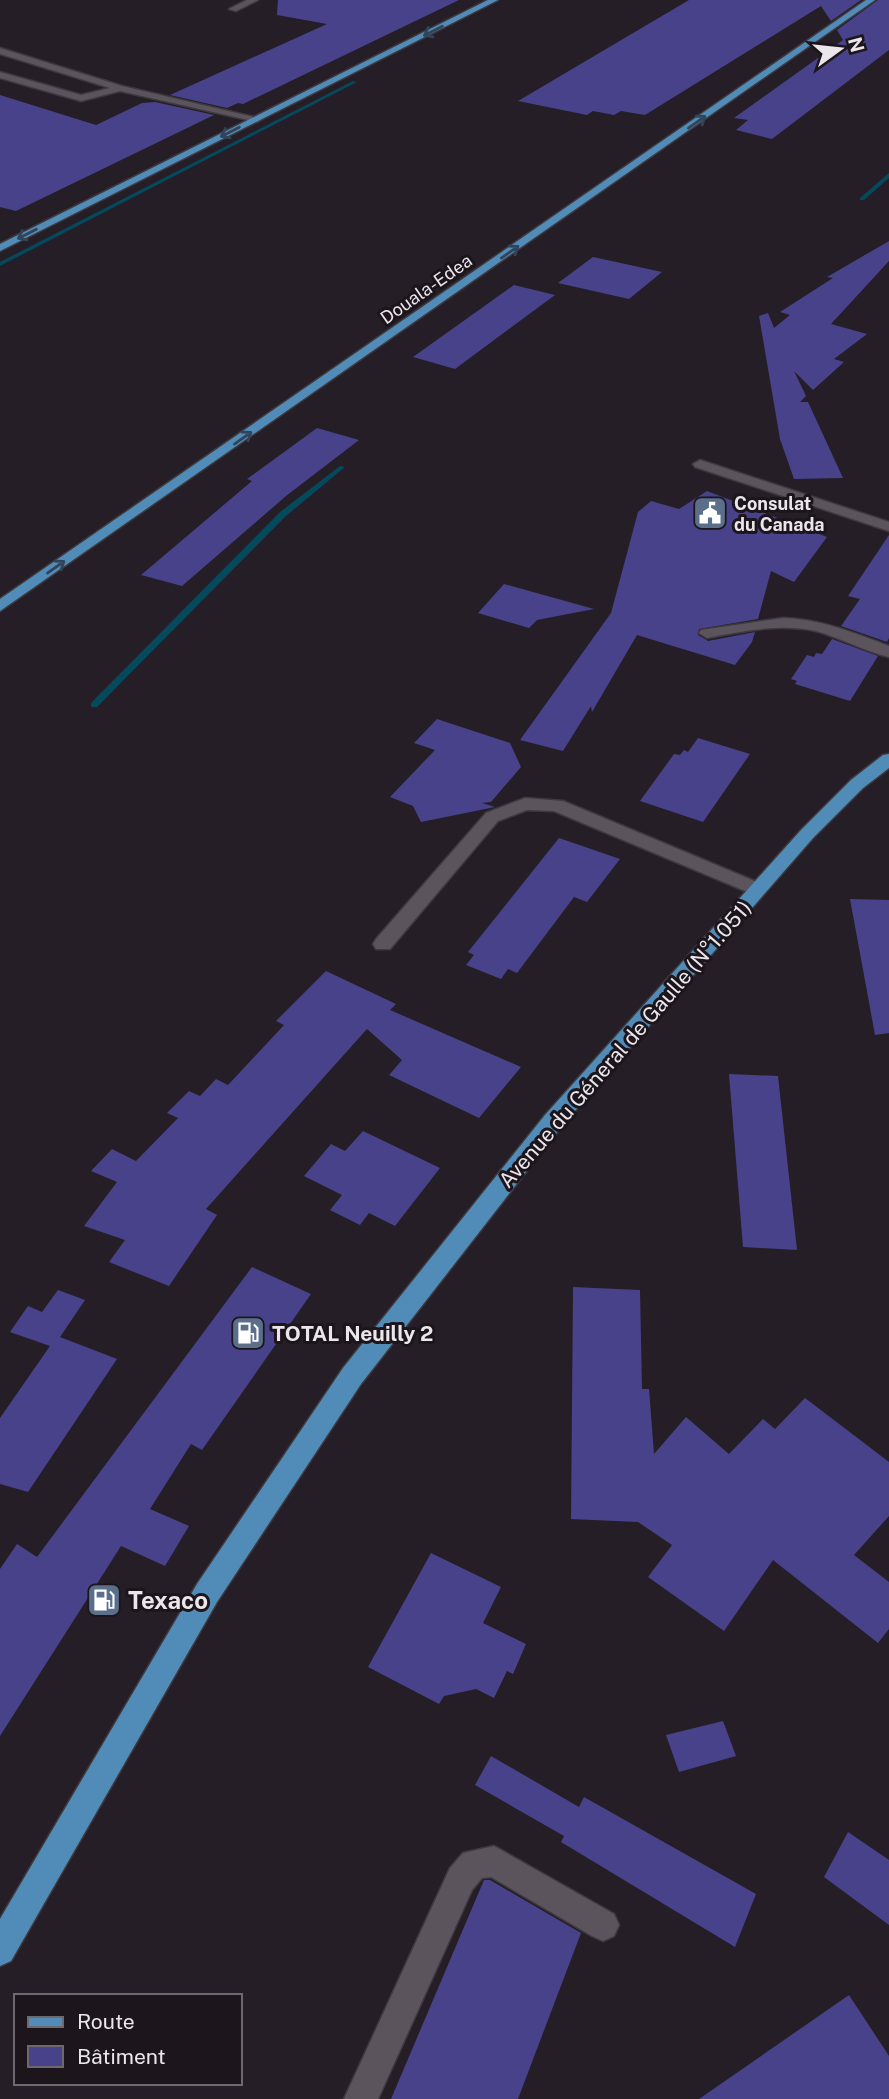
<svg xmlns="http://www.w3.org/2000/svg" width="889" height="2099" font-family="'Public Sans',sans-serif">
<rect width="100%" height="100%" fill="#251e26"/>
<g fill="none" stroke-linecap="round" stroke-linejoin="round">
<!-- stream -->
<g fill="#05495d" fill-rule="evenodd">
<polygon points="353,81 357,82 0,266 0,262"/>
<polygon points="889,173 889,178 864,200 860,200 860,198"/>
<polygon points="340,466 345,467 286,516 97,707 91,707 91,703 280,512"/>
</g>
</g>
<!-- building -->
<g fill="#48428a">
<polygon points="278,0 459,0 243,104 238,103 227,108 170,95 327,24 277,15"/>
<polygon points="689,0 861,0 831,21 821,6 645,115 621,111 614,115 593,111 587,115 518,101"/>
<polygon points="878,0 889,0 889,50 772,139 736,130 748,120 734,118 843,40 837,30"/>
<polygon points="0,95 96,125 142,103 155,102 214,115 16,211 0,207"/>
<polygon points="889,241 889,261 831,324 867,334 834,359 844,362 813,390 794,371 806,396 800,402 808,402 843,478 794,479 780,439 759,316 768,313 774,328 790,315 780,312 833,278 827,277"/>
<polygon points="593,257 662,272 629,299 558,283"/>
<polygon points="514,285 555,295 455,369 413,357"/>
<polygon points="317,428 359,440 286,496 182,586 141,575 252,481 247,479"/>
<polygon points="707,491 827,537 794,582 771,571 758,619 699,629 698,635 708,641 755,632 752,642 735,665 637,635 592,712 591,706 563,751 520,740 611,613 638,512 651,501 679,509"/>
<polygon points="889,535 889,638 887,642 841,626 860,599 848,596"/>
<polygon points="504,584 594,609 537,620 529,628 478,613"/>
<polygon points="832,639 878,656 850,701 795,684 797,681 791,679 807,655 814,657 816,653 822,654"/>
<polygon points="437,719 510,743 521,767 491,802 482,803 495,807 421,822 413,806 390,797 435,750 414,743"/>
<polygon points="698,738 750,754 703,822 640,801 674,754 680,755 684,750 688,752"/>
<polygon points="559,838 620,859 587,902 574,897 517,973 508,969 501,979 466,965 474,955 468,952"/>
<polygon points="850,899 889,900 889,1033 875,1035"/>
<polygon points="326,971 396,1004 390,1010 521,1067 479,1118 389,1075 402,1060 367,1029 206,1209 217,1215 169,1286 109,1262 125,1240 84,1226 117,1182 91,1171 112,1149 136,1161 178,1118 167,1113 189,1091 200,1096 216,1079 228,1085 284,1025 276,1021"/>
<polygon points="729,1074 778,1076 797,1250 743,1247"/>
<polygon points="363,1131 440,1168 395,1226 369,1213 360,1225 330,1210 342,1195 304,1176 331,1144 345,1151"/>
<polygon points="252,1267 311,1294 202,1450 191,1444 150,1509 189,1526 165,1566 121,1546 0,1736 0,1569 17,1544 37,1557"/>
<polygon points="573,1287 640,1290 642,1389 649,1389 654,1454 686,1417 729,1454 763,1419 775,1429 805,1398 889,1462 889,1516 854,1555 889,1582 889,1629 878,1643 773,1560 724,1631 648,1577 672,1545 638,1522 571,1519"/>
<polygon points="58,1290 85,1300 60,1337 117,1359 28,1492 0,1484 0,1418 50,1346 10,1332 28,1306 42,1312"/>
<polygon points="431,1553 501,1587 483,1623 526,1644 513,1674 507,1671 494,1698 476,1689 444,1696 439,1704 368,1667"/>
<polygon points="723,1721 736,1756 679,1772 666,1735"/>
<polygon points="491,1756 579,1807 584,1797 756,1894 735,1947 561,1842 564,1836 475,1785"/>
<polygon points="848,1832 889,1860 889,1925 824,1877"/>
<polygon points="484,1880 490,1880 581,1933 518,2099 391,2099"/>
<polygon points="849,1995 889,2056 889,2099 699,2099"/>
</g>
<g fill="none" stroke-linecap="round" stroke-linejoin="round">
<!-- minor casing -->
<g stroke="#3e393f" stroke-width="3">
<g id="minor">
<polygon points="247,0 258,0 236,11 229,9"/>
<polygon points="0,48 122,86 262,119 257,122 120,91 81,101 0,78 0,72 81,95 110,88 0,54"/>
<polygon points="700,460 889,522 889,531 695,467 693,464"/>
<path d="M 783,618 C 820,619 855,633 889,646 L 889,657 C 864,651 841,638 816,631 C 780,623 743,631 707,638 L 699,633 L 701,630 Z"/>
<polygon points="525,798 563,801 764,885 767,889 764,893 750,893 554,811 527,810 498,821 390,949 376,949 373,944 376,939 486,813"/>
<polygon points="494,1846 614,1914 619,1925 614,1936 603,1941 592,1936 491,1877 482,1878 472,1890 378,2099 344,2099 450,1868 463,1853"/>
</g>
</g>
<!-- major casing -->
<g stroke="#3e393f" stroke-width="3">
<g id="major">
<polygon points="488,0 498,0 0,251 0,244"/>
<polygon points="866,0 875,0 0,611 0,599"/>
<polygon points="889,754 889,768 863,788 813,838 561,1127 361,1384 217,1602 11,1961 0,1966 0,1919 197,1584 343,1368 545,1115 801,830 851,780 883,755"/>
</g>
</g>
<!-- minor -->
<use href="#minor" fill="#5c545c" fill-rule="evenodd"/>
<!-- major -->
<use href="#major" fill="#518cb8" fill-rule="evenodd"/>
</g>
<!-- one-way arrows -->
<defs><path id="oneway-shaft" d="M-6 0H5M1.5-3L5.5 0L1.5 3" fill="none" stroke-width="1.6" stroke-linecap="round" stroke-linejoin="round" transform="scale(1.75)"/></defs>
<g stroke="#31455a">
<use href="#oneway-shaft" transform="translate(433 31) rotate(153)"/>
<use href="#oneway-shaft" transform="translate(697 122) rotate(-35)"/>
<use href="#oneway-shaft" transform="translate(230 132) rotate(153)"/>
<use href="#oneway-shaft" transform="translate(27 234) rotate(153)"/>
<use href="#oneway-shaft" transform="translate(510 252) rotate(-35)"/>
<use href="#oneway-shaft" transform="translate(243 438) rotate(-35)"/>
<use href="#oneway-shaft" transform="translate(56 567) rotate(-35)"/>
</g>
<!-- icons -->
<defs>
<g id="civic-square" transform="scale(1.75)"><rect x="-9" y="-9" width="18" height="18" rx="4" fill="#5c6f8a" stroke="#1c151c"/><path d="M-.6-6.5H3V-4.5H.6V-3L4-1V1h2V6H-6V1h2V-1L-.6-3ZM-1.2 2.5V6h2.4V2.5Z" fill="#fff"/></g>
<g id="fuel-square" transform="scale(1.75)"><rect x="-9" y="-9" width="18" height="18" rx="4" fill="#5c6f8a" stroke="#1c151c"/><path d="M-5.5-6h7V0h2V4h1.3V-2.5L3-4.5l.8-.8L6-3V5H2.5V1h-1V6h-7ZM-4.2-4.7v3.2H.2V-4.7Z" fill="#fff"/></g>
</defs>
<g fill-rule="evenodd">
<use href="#civic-square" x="710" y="513"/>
<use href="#fuel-square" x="248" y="1333"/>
<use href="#fuel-square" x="104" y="1600"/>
</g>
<g text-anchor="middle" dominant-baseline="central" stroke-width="6" stroke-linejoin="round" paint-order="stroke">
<!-- far-street labels -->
<g font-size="18" fill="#eae6eb" stroke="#1c151c">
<text transform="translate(426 289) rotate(-35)">Douala-Edea</text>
</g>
<!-- far-poi labels -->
<g font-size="18" font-weight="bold" fill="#eae6eb" stroke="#1c151c" text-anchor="start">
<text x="734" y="503">Consulat<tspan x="734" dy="21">du Canada</tspan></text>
</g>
<!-- street labels -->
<g font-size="21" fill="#eae6eb" stroke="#1c151c">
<text transform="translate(625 1044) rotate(-49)">Avenue du Géneral de Gaulle (N°1.051)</text>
</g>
<!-- poi labels -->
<g font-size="21" font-weight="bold" fill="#eae6eb" stroke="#1c151c" text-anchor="start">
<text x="272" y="1333">TOTAL Neuilly 2</text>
</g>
<!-- near-poi labels -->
<g font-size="24" font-weight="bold" fill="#eae6eb" stroke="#1c151c" text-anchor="start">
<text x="128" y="1600">Texaco</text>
</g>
</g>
<!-- legend -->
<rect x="14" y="1994" width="228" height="91" fill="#1c151c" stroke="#6e696f" stroke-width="2"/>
<rect x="28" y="2017" width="35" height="10" fill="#518cb8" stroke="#6e696f" stroke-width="2"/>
<text x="77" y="2029" font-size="21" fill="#eae6eb">Route</text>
<rect x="28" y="2046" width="35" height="21" fill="#48428a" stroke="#6e696f" stroke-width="2"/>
<text x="77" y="2064" font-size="21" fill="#eae6eb">Bâtiment</text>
<!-- north arrow -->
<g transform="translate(840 49) rotate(75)" stroke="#1c151c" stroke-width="5" paint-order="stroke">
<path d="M0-5L12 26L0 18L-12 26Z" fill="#eae6eb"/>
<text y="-10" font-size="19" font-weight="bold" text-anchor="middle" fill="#eae6eb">N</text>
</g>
</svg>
